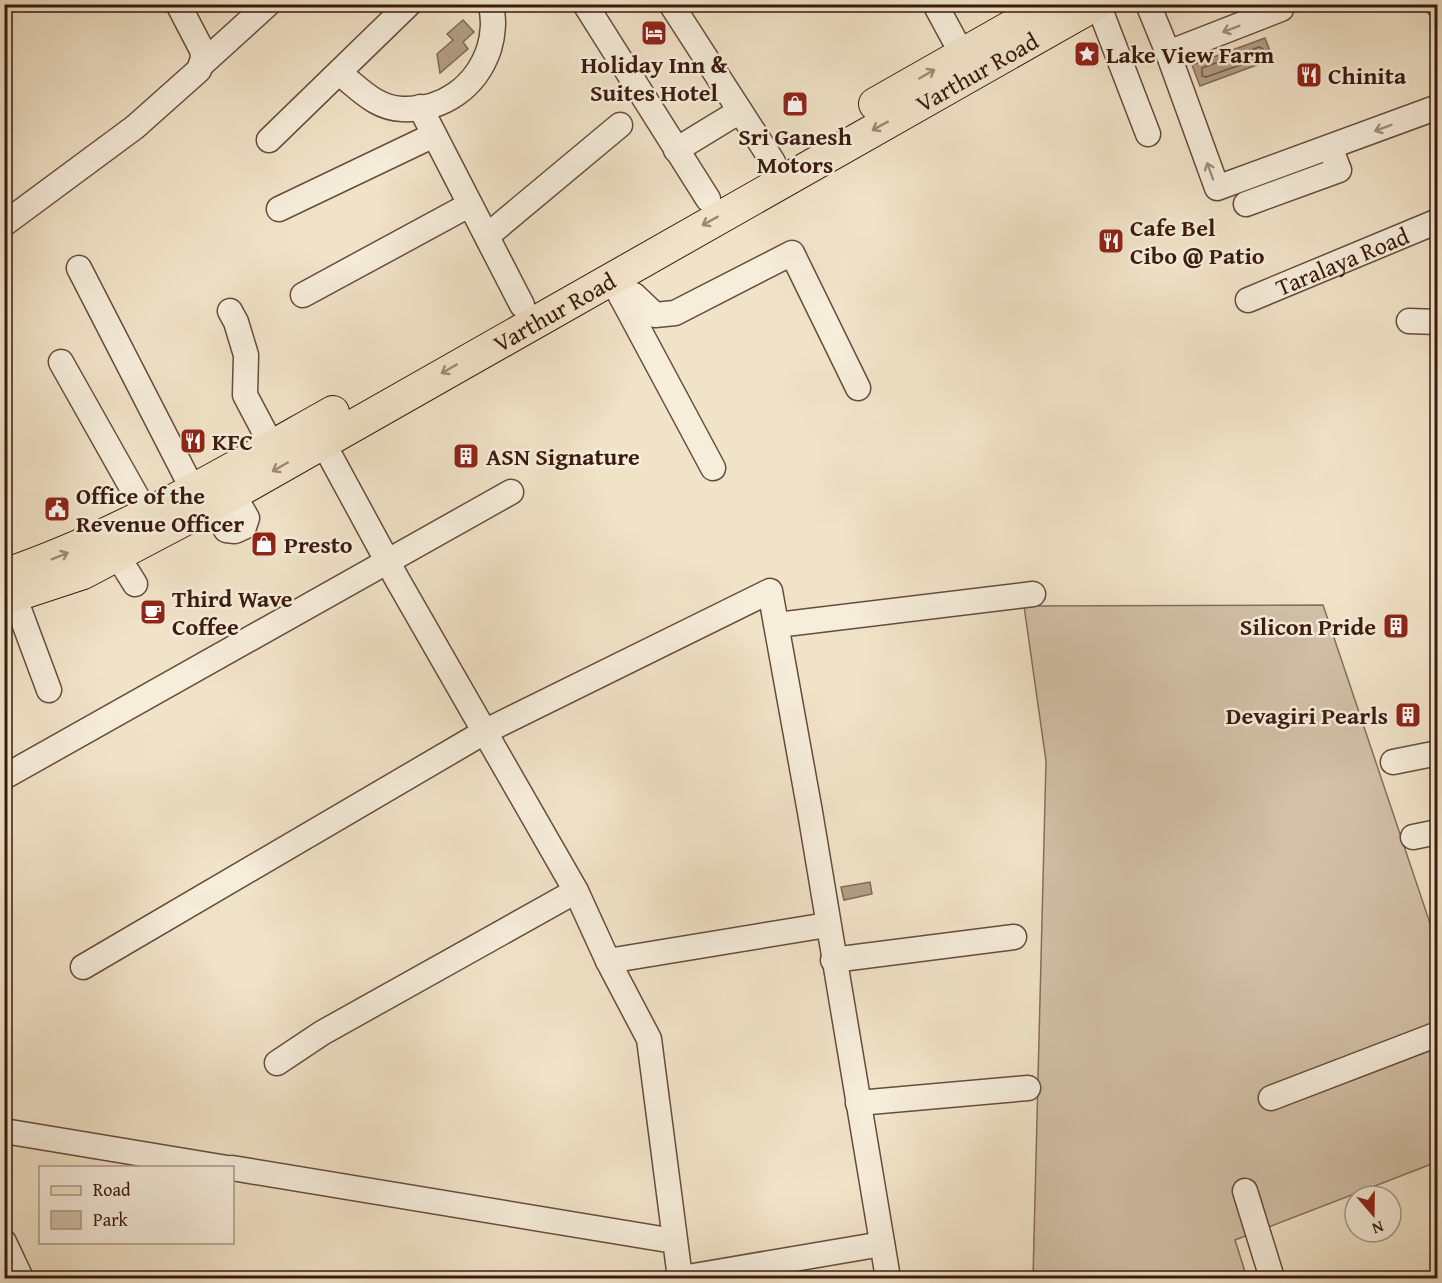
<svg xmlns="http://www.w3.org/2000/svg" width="1442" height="1283" font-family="'Gentium Book Plus',serif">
<rect width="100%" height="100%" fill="#f1e3c8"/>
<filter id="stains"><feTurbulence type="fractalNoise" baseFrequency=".00333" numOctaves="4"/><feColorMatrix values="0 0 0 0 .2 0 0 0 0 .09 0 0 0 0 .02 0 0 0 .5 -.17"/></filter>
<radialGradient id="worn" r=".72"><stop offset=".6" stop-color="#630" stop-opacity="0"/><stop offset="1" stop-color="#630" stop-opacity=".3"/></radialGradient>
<!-- green -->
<polygon fill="#d2c1a8" stroke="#866e5a" stroke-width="1.5" points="1323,605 1437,944 1437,1162 1235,1240 1247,1278 1033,1278 1046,761 1024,606"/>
<!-- water -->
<g fill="#b29f88" stroke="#826a57" stroke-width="1.5">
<polygon points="463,20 474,32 463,42 468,49 440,73 437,54 453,40 447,34"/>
<polygon points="1265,38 1273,59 1200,86 1192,65"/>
<polygon points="870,882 872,894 844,900 841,887"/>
</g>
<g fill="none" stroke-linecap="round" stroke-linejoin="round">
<!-- shore -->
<polygon stroke="#765c4a" stroke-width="1.5" points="1259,47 1263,49 1263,57 1206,77 1202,76 1202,68"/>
<!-- minor casing -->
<g stroke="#674c3c" stroke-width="27">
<g id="minor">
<polyline points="585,4 708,199"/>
<polyline points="671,4 773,162"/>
<polyline points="935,4 962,54"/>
<polyline points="1098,4 1148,134"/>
<polyline points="1148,4 1168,53 1281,9 1281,4"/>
<polyline points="1437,4 1438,5"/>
<polyline points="1168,53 1217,188 1438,107"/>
<polyline points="202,64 268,4"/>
<path d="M 339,73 C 359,88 375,108 402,109 C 443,111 476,87 489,49 C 493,36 495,18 490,4"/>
<polyline points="420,107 522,305"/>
<polyline points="269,140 409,4"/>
<polyline points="676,150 740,111"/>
<polyline points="1246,204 1339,170 1330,147"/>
<polyline points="279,209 434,135"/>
<polyline points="4,224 135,127 199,70 203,58 202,50 178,4"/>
<polyline points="487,236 620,125"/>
<polyline points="79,268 192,488"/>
<polyline points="615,285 713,468"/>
<polyline points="303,295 469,205"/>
<polyline points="622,298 634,295 655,315 675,313 792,253 858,388"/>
<path id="s1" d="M 1248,300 L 1438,221"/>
<polyline points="230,311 236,322 246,355 245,395 272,446"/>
<polyline points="1409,321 1438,322"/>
<polyline points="61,362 146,513"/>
<polyline points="315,428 397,579 576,891 608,961 649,1039 680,1278"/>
<polyline points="212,505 226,530 235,531 244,527 247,518 233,494"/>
<polyline points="117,555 135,584"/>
<polyline points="14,596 49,690"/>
<polyline points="777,625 1033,594"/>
<polyline points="1393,762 1438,753"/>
<polyline points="4,777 511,492"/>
<polyline points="1413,837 1438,832"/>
<polyline points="833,960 1014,937"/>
<polyline points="608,961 827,925"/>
<polyline points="83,967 486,731 770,591 810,812 888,1278"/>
<polyline points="277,1063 322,1033 576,891"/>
<polyline points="1271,1098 1438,1034"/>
<polyline points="858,1103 1028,1088"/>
<polyline points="4,1131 227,1168"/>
<polyline points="232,1168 674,1241"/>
<polyline points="1245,1191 1272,1278"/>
<polyline points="4,1242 21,1278"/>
<polyline points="682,1278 882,1244"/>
</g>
</g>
<!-- major casing -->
<g stroke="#391a0d" stroke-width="34">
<g id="major">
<polyline points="875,104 1051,4"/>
<path d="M 4,575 C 119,536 228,471 333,412"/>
<path id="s2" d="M 4,599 L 83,573 L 233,494 L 1096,4"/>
</g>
</g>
<!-- minor -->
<use href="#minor" stroke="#f6eddb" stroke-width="24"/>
<!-- major -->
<use href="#major" stroke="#f1e3c8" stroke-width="32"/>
</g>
<!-- one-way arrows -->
<defs><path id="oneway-shaft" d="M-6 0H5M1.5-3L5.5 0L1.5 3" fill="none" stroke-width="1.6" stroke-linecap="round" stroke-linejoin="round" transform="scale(1.5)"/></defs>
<g stroke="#a18e7e">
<use href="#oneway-shaft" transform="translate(1231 29) rotate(159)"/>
<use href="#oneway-shaft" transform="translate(1383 128) rotate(160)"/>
<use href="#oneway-shaft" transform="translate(1210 171) rotate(-110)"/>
</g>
<g stroke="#9e8974">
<use href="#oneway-shaft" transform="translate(927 74) rotate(-30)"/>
<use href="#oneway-shaft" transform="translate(880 126) rotate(151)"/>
<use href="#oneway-shaft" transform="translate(710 221) rotate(151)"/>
<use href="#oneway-shaft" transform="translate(449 369) rotate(150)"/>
<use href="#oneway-shaft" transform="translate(280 467) rotate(150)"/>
<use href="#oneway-shaft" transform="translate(60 556) rotate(-22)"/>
</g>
<!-- icons -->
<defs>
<g id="hotel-square" transform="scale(1.35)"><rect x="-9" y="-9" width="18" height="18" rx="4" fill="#8f2418" stroke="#f6eddb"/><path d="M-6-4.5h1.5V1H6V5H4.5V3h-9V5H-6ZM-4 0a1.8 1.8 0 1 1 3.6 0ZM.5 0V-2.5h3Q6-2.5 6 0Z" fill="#fff"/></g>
<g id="sight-square" transform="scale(1.35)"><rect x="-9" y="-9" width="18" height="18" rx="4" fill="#8f2418" stroke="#f6eddb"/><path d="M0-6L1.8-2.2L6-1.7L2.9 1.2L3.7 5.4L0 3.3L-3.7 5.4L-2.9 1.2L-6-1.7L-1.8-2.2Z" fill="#fff"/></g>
<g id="restaurant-square" transform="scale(1.35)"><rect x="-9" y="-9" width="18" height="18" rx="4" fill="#8f2418" stroke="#f6eddb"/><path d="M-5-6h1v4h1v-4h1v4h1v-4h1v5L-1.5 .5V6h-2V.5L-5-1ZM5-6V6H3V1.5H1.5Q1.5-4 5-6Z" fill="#fff"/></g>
<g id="shop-square" transform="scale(1.35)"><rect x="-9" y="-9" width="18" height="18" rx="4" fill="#8f2418" stroke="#f6eddb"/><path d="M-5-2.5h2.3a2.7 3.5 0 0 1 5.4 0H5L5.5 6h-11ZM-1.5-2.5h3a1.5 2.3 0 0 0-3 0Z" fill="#fff"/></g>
<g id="building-square" transform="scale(1.35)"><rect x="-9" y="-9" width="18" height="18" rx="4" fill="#8f2418" stroke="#f6eddb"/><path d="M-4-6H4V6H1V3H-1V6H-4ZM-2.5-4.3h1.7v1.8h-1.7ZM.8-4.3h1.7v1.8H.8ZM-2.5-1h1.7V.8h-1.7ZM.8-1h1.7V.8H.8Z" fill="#fff"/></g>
<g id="civic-square" transform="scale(1.35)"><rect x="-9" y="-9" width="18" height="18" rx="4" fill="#8f2418" stroke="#f6eddb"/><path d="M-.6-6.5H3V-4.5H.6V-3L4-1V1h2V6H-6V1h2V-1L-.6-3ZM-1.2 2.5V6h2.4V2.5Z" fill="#fff"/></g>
<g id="cafe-square" transform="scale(1.35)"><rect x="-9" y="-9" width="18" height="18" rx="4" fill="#8f2418" stroke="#f6eddb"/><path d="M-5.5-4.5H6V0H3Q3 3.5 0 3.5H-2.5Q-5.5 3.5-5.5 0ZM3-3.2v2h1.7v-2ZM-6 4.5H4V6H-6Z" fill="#fff"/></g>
</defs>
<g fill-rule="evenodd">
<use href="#hotel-square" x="654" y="33"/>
<use href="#sight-square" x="1087" y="54"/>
<use href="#restaurant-square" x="1309" y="75"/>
<use href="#shop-square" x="795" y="104"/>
<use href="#restaurant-square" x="1111" y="241"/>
<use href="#restaurant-square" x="193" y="441"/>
<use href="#building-square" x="466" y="456"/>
<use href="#civic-square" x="57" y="509"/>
<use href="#shop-square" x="264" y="544"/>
<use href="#cafe-square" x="153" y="612"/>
<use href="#building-square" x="1396" y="626"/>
<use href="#building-square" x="1408" y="715"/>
</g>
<g text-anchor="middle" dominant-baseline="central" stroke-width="5" stroke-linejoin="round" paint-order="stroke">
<!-- poi labels -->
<g font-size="24" font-weight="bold" fill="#391a0d" stroke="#f6eddb" text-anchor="start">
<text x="1106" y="54">Lake View Farm</text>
<text x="654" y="64" text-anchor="middle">Holiday Inn &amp;<tspan x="654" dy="28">Suites Hotel</tspan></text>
<text x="1328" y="75">Chinita</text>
<text x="795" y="136" text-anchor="middle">Sri Ganesh<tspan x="795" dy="28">Motors</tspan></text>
<text x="1130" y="227">Cafe Bel<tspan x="1130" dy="28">Cibo @ Patio</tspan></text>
<text x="212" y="441">KFC</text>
<text x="486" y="456">ASN Signature</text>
<text x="76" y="495">Office of the<tspan x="76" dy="28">Revenue Officer</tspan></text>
<text x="284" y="544">Presto</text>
<text x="172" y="598">Third Wave<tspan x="172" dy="28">Coffee</tspan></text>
<text x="1376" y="626" text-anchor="end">Silicon Pride</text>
<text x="1388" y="715" text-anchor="end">Devagiri Pearls</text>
</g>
<!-- street labels -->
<g font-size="24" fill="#391a0d" stroke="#f6eddb">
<text stroke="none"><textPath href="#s2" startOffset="1108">Varthur Road</textPath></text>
<text stroke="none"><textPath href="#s1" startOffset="102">Taralaya Road</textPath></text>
<text stroke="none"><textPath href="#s2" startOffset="622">Varthur Road</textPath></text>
</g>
</g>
<!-- margin -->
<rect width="1442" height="1283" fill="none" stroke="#f1e3c8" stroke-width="24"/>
<rect x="6" y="6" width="1430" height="1271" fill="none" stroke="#391a0d" stroke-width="3"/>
<rect x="12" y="12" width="1418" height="1259" fill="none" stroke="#391a0d" stroke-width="1.5"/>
<!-- legend -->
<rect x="39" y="1166" width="195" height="78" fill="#f6eddb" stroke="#aa9989" stroke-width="1.5"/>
<rect x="51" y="1186" width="30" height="9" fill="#f1e3c8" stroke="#aa9989" stroke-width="1.5"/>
<text x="93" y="1196" font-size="18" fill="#391a0d">Road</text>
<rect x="51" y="1211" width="30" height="18" fill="#d2c1a8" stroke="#aa9989" stroke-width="1.5"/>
<text x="93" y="1226" font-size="18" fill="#391a0d">Park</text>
<!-- north arrow -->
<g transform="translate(1373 1214) rotate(160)"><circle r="28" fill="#f6eddb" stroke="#aa9989" stroke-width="1.5"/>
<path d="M0-4.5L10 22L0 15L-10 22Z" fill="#8f2418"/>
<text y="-9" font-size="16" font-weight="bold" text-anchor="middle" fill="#391a0d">N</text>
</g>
<rect width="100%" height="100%" filter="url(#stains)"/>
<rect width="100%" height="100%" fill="url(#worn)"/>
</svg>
